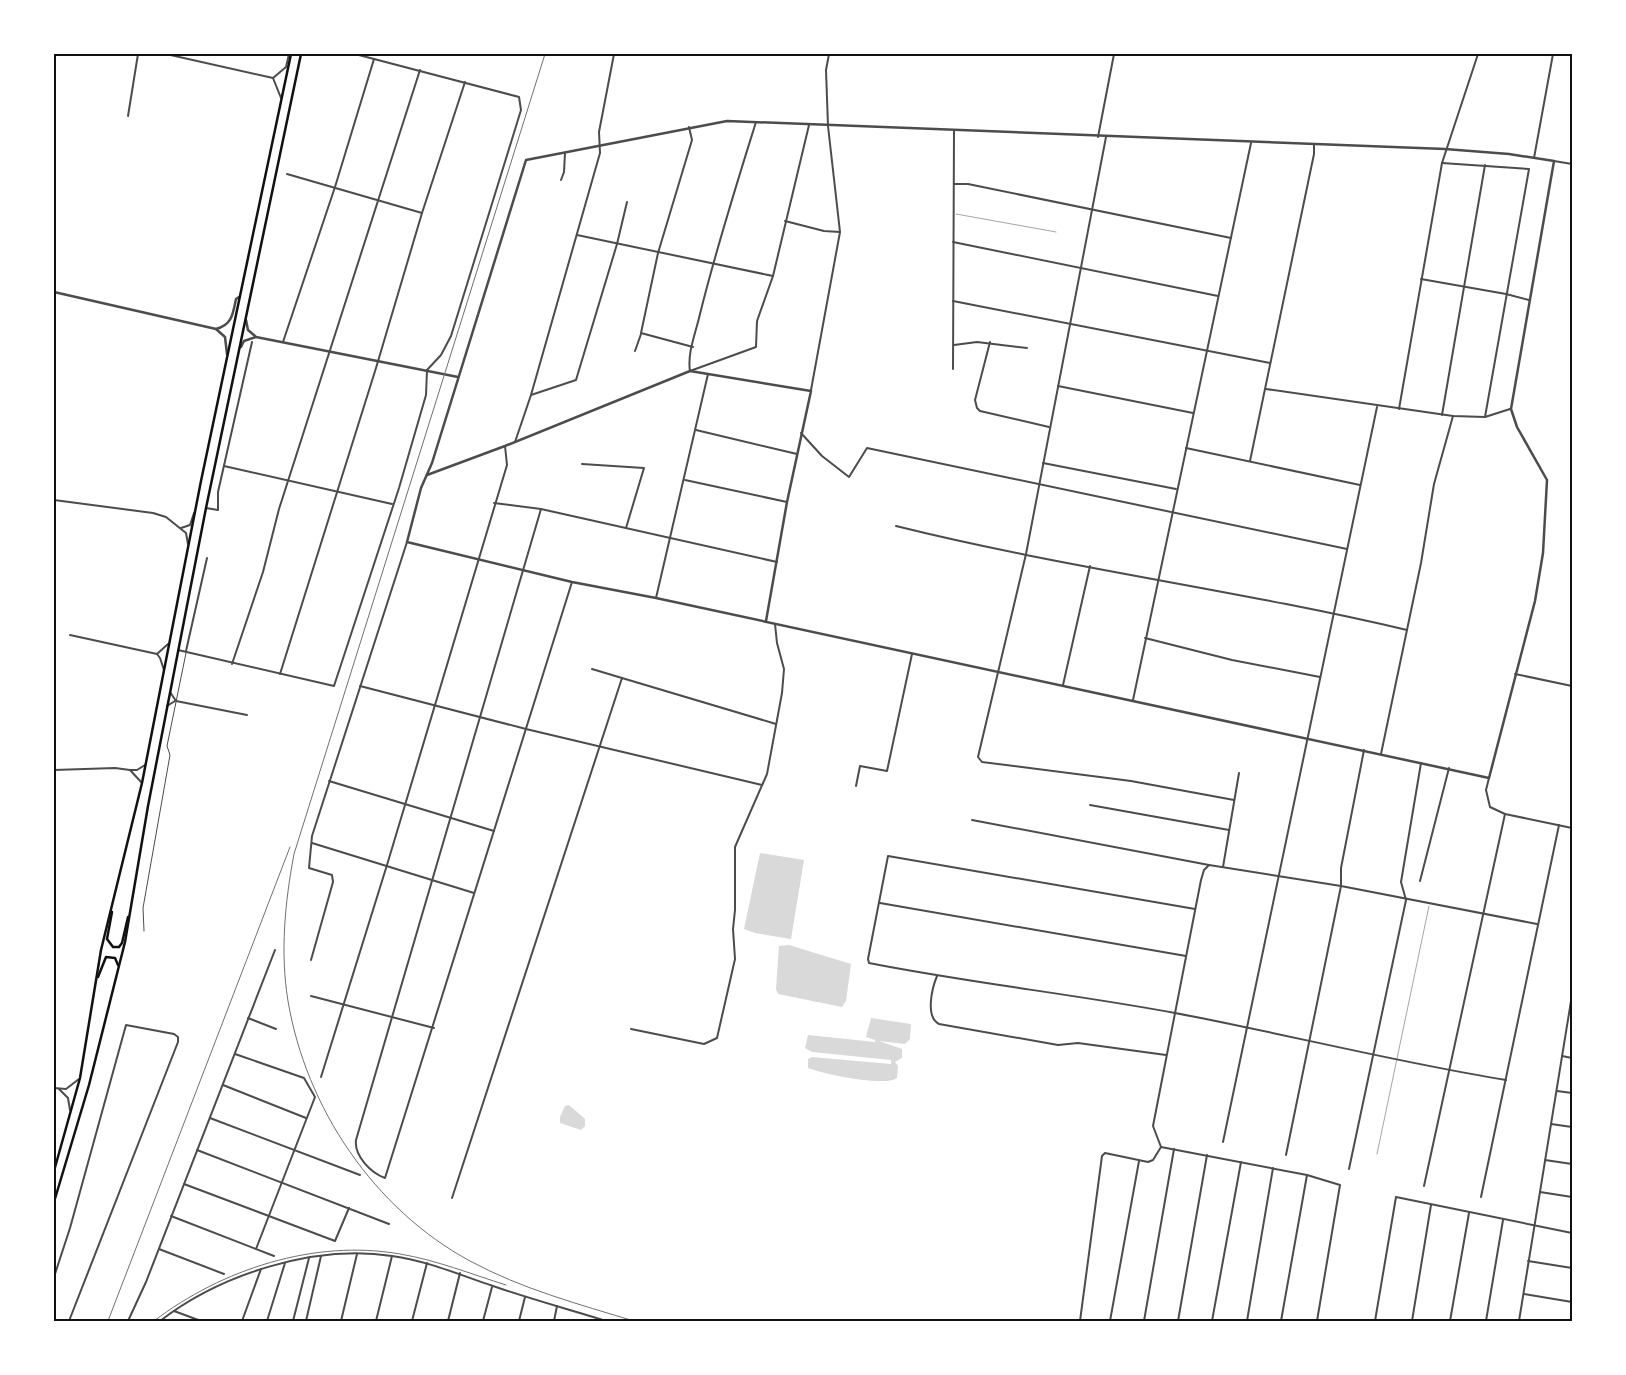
<svg xmlns="http://www.w3.org/2000/svg" width="1626" height="1375" font-family="Commissioner,sans-serif">
<rect width="100%" height="100%" fill="#fff"/>
<!-- water -->
<g fill="#d9d9d9">
<polygon points="760,853 804,860 791,939 755,933 744,929"/>
<polygon points="789,945 851,964 846,1001 842,1007 778,994 776,989 779,946"/>
<path d="M 871,1018 L 911,1024 L 910,1039 L 905,1044 L 879,1041 L 902,1049 L 902,1058 L 895,1062 L 898,1066 L 897,1078 C 885,1087 823,1074 808,1068 L 808,1059 L 812,1057 L 891,1064 L 891,1060 L 812,1052 L 805,1048 L 808,1035 L 875,1042 L 875,1040 L 866,1037 Z"/>
<polygon points="569,1105 585,1119 585,1126 581,1130 560,1123 560,1117 565,1106"/>
</g>
<g fill="none" stroke-linecap="round" stroke-linejoin="round">
<!-- service -->
<g stroke="#4c4c4c" stroke-width="0.5">
<polyline points="956,214 1056,232"/>
<polyline points="1377,1154 1429,906"/>
</g>
<!-- pedestrian -->
<polyline stroke="#4c4c4c" stroke-width="1" points="144,931 143,908 170,755 167,746 186,653"/>
<!-- minor -->
<g stroke="#4c4c4c" stroke-width="2">
<polyline points="166,54 273,78 286,67 289,54"/>
<polyline points="273,78 281,98"/>
<polyline points="128,116 138,54"/>
<path d="M 756,122 C 736,186 716,249 700,314 C 696,332 687,353 690,371 L 756,347 L 757,321 L 773,276 L 809,125"/>
<polyline points="689,127 692,140 658,253 641,333 693,347"/>
<polyline points="1098,137 1114,54"/>
<polyline points="1106,137 1026,554 978,757 982,762 1131,781 1234,800"/>
<polyline points="1534,158 1553,54"/>
<polyline points="1554,161 1572,164"/>
<polyline points="1442,163 1529,169 1485,417"/>
<polyline points="287,174 422,213"/>
<polyline points="561,180 564,172 565,153"/>
<polyline points="954,184 968,184 1231,238"/>
<polyline points="785,221 824,231 840,232"/>
<polyline points="577,235 773,276"/>
<polyline points="953,242 1218,296"/>
<polyline points="1421,279 1506,294 1529,300"/>
<polyline points="953,301 1270,363"/>
<polyline points="283,342 335,187 374,59"/>
<polyline points="990,342 975,400 977,408 980,411 1049,427"/>
<polyline points="954,345 977,342 1027,348"/>
<polyline points="635,351 641,334"/>
<polyline points="953,369 954,131"/>
<polyline points="1058,386 1193,413"/>
<polyline points="1266,389 1453,416 1485,417 1510,409"/>
<polyline points="811,390 840,232 828,126 826,70 829,54"/>
<polyline points="531,395 576,380 617,244 627,202"/>
<polyline points="1399,409 1442,163 1478,54"/>
<polyline points="1442,415 1485,165"/>
<polyline points="696,430 797,454"/>
<polyline points="801,433 822,456 849,477 867,448 1347,549"/>
<polyline points="515,442 531,395 600,153 599,132 614,54"/>
<polyline points="1186,448 1360,485"/>
<polyline points="1250,461 1314,154 1314,144"/>
<polyline points="1043,463 1176,489"/>
<polyline points="582,464 644,468 626,528"/>
<polyline points="224,466 392,504"/>
<polyline points="685,480 787,502"/>
<polyline points="54,500 153,513 166,517 186,533 188,544"/>
<polyline points="494,503 541,509 777,562"/>
<polyline points="206,508 218,510 218,492 252,342"/>
<path d="M 541,509 L 356,1140 C 354,1156 371,1173 385,1178 L 572,582"/>
<path d="M 896,526 C 1065,568 1238,590 1407,630"/>
<polyline points="181,528 190,525 194,513"/>
<polyline points="656,598 708,374"/>
<polyline points="70,635 157,654 168,644"/>
<polyline points="1145,638 1232,660 1320,677"/>
<polyline points="178,650 334,686 399,488 426,395 427,370 441,355 451,336 517,123 521,110 519,97 355,54"/>
<polyline points="186,651 207,558"/>
<polyline points="157,654 160,658 164,670"/>
<polyline points="232,664 263,572 279,509 420,70"/>
<polyline points="592,669 622,678"/>
<polyline points="280,674 376,368 422,213 465,82"/>
<polyline points="1515,674 1572,686"/>
<polyline points="1063,685 1090,566"/>
<polyline points="360,686 526,729 762,785"/>
<polyline points="170,692 176,701 247,715"/>
<polyline points="1133,700 1251,143"/>
<polyline points="167,706 175,701"/>
<polyline points="1381,754 1421,563 1434,484 1453,416"/>
<polyline points="54,770 115,768 130,770 137,770 145,765"/>
<polyline points="130,770 142,783"/>
<polyline points="1489,778 1486,790 1490,807 1505,814 1572,828"/>
<polyline points="329,781 494,831"/>
<polyline points="856,786 860,766 887,771 912,654"/>
<polyline points="1090,805 1229,830"/>
<polyline points="972,820 1209,865"/>
<polyline points="312,843 474,893"/>
<polyline points="1223,867 1239,773"/>
<polyline points="1420,881 1449,768"/>
<polyline points="880,903 1186,956"/>
<path d="M 1195,909 L 888,856 L 868,959 L 869,963 C 970,983 1073,994 1175,1013 C 1286,1034 1395,1062 1506,1080"/>
<polyline points="311,960 333,882 332,875 309,868 312,836 407,542"/>
<path d="M 937,976 C 932,988 925,1017 939,1024 L 1058,1045 L 1078,1043 L 1166,1055"/>
<polyline points="311,996 434,1028"/>
<polyline points="248,1018 276,1029"/>
<polyline points="631,1029 704,1044 717,1038 735,959 733,929 735,910 735,847 767,774 782,693 784,669 777,643 775,624"/>
<polyline points="235,1054 304,1078 315,1097 256,1249"/>
<polyline points="1562,1056 1572,1058"/>
<polyline points="321,1077 387,865 507,465 505,446"/>
<polyline points="223,1085 306,1118"/>
<polyline points="54,1088 66,1089 79,1079"/>
<polyline points="59,1089 68,1098 70,1110"/>
<polyline points="1557,1091 1572,1093"/>
<polyline points="210,1118 360,1175"/>
<polyline points="1551,1124 1572,1127"/>
<polyline points="1223,1142 1377,407"/>
<polyline points="1161,1147 1153,1126 1201,880 1204,870 1209,865 1341,886 1537,924"/>
<polyline points="197,1150 389,1224"/>
<polyline points="1286,1155 1341,886 1341,868 1364,750"/>
<polyline points="1545,1160 1572,1164"/>
<polyline points="1349,1169 1406,900 1401,882 1421,763"/>
<polyline points="184,1184 335,1241 349,1208"/>
<polyline points="1424,1186 1505,814"/>
<polyline points="1540,1192 1572,1197"/>
<polyline points="1481,1197 1559,825"/>
<polyline points="452,1198 622,678 776,724"/>
<polyline points="171,1216 274,1256"/>
<polyline points="159,1249 224,1274"/>
<polyline points="1528,1261 1572,1268"/>
<polyline points="54,1277 70,1228 126,1025 174,1034 178,1037 178,1042 69,1321"/>
<polyline points="1524,1294 1572,1302"/>
<polyline points="174,1311 201,1321"/>
<polyline points="1081,1320 1093,1321"/>
<polyline points="128,1321 146,1282 275,950"/>
<path d="M 160,1321 C 221,1274 315,1244 392,1256 C 428,1261 460,1275 493,1286 C 530,1299 568,1309 606,1321"/>
<polyline points="242,1321 261,1269"/>
<polyline points="267,1321 285,1263"/>
<polyline points="293,1321 309,1258"/>
<polyline points="306,1321 321,1256"/>
<polyline points="341,1321 357,1254"/>
<polyline points="376,1321 392,1256"/>
<polyline points="412,1321 427,1263"/>
<polyline points="448,1321 460,1273"/>
<polyline points="483,1321 492,1287"/>
<polyline points="519,1321 525,1297"/>
<polyline points="554,1321 557,1306"/>
<polyline points="1080,1321 1102,1156 1105,1153 1148,1162 1153,1160 1161,1147 1307,1175 1340,1185 1317,1321"/>
<polyline points="1110,1321 1139,1161"/>
<polyline points="1144,1321 1174,1149"/>
<polyline points="1178,1321 1207,1155"/>
<polyline points="1212,1321 1241,1162"/>
<polyline points="1247,1321 1273,1168"/>
<polyline points="1281,1321 1307,1175"/>
<polyline points="1375,1321 1396,1197 1572,1233"/>
<polyline points="1412,1321 1431,1205"/>
<polyline points="1450,1321 1469,1213"/>
<polyline points="1486,1321 1503,1220"/>
<polyline points="1519,1321 1572,995"/>
</g>
<!-- tertiary -->
<g stroke="#4c4c4c" stroke-width="2.5">
<polygon points="727,121 1445,149 1509,154 1554,161 1511,409 1517,427 1547,480 1543,553 1535,601 1489,778 656,598 572,582 407,542 421,488 432,463 526,160"/>
<polyline points="54,292 216,329 225,337 227,354"/>
<polyline points="246,320 248,330 255,336"/>
<path d="M 216,329 C 232,325 233,314 236,299 L 239,297"/>
<polyline points="241,347 244,341 256,337 458,377"/>
<polyline points="427,475 505,446 690,371 811,391 787,502 766,621"/>
</g>
<!-- primary -->
<g stroke="#111" stroke-width="2.5">
<polyline points="112,912 107,939 113,947 119,947 122,943 128,917"/>
<polyline points="98,977 106,957 115,958 118,965"/>
<polyline points="54,1171 80,1078 101,950 142,783 201,481 291,54"/>
<polyline points="54,1202 89,1085 125,942 148,806 206,508 301,54"/>
</g>
<!-- rail -->
<g stroke="#707070" stroke-width="1">
<path d="M 545,54 L 294,854 C 285,902 280,952 288,1001 C 306,1108 374,1209 470,1261 C 522,1289 578,1304 634,1321"/>
<polyline points="108,1321 290,847"/>
<path d="M 154,1321 C 222,1269 315,1239 400,1254 C 436,1260 471,1274 506,1285"/>
</g>
</g>
<!-- border -->
<rect width="1626" height="1375" fill="none" stroke="#ffffff" stroke-width="110"/>
<rect x="55" y="55" width="1516" height="1265" fill="none" stroke="#111" stroke-width="2"/>
</svg>
